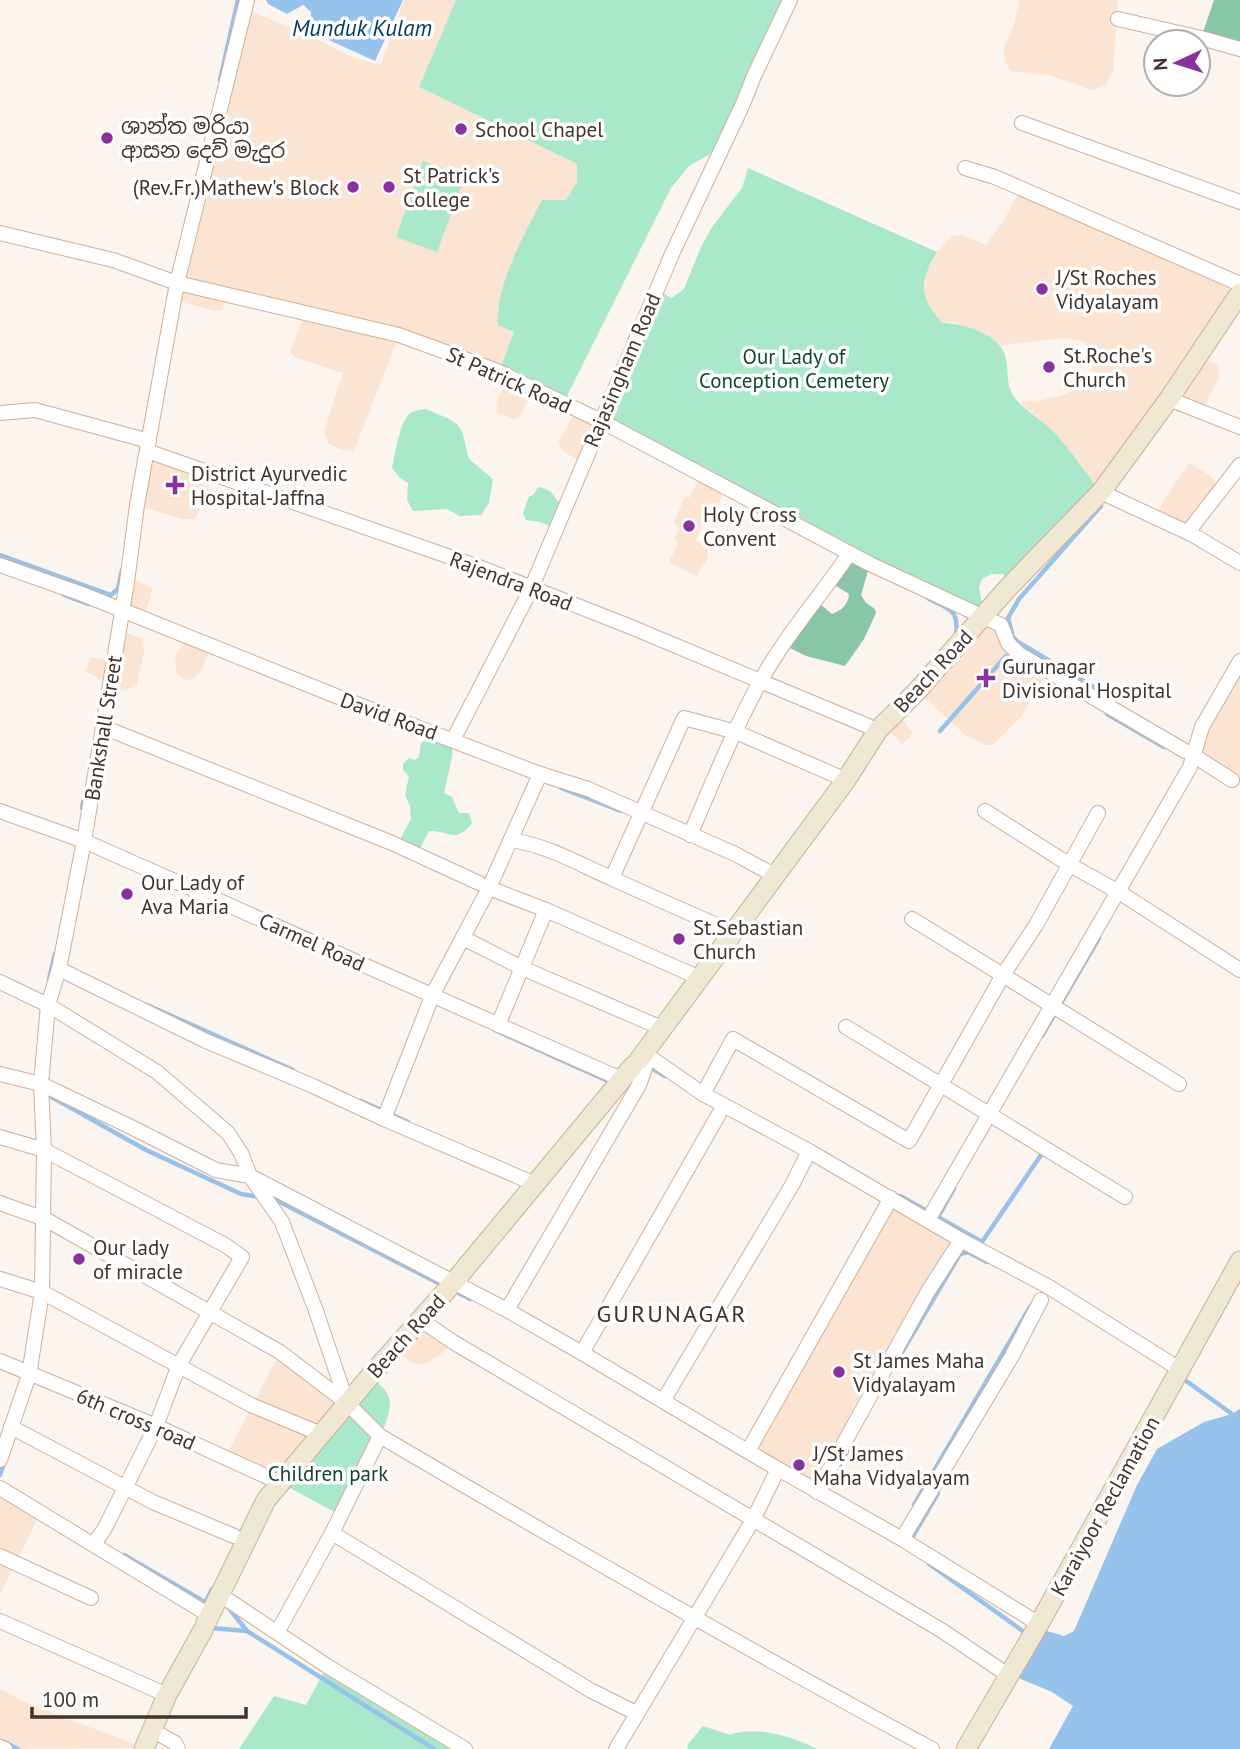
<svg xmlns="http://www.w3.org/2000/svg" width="1240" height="1749" font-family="'PT Sans','Noto Sans Sinhala',sans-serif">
<rect width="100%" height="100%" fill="#fbf4ef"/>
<!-- built -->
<g fill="#fce4d2">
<polygon points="404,0 456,0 419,87 577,164 577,182 573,191 513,262 497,310 514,332 501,366 399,335 354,451 339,449 328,443 324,431 343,373 295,357 290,352 305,314 224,301 223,310 215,311 178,301 245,9 319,40 351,57 381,65"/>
<polygon points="1019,0 1118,0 1113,71 1105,86 1092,90 1051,76 1011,71 1005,62 1004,48 1014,25"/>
<polygon points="1021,188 1240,284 1199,355 1219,366 1218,379 1202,412 1169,399 1101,492 1054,432 1020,402 1042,400 1066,394 1088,383 1092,372 1091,361 1085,342 1065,338 1000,345 982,333 953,322 942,323 931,310 924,295 926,273 937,252 951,236 961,235 986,245 1004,220"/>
<polygon points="509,377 534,388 520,416 515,419 497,413 496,403"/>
<polygon points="577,409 601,421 584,463 564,452 558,443"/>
<polygon points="147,451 211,474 207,497 195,519 182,519 137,505"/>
<polygon points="1190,463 1212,477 1219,488 1188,532 1154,517 1182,472"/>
<polygon points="702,475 724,487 719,503 708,511 696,540 708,548 707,560 696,576 669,562 678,543 674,539 679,530 674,522 685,497 689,498"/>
<polygon points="137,581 152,588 148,605 142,619 122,611 127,582"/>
<polygon points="984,616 1008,643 1048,671 1021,717 993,745 985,745 964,734 917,691"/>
<polygon points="119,630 143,639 144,652 137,686 123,691 110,690"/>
<polygon points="187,637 211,647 201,672 189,681 177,674 175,663 177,653"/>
<polygon points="91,657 110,661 104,681 85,671"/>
<polygon points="1240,664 1240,785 1194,756"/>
<polygon points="896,712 913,733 902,745 884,724"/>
<polygon points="891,1198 961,1240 817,1492 748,1451"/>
<polygon points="421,1320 453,1342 441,1354 427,1363 418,1364 409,1361 395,1347"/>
<polygon points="280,1352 347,1403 281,1483 225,1458"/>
<polygon points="0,1488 41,1512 0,1594"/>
<polygon points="0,1689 29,1704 145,1748 5,1749 0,1747"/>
</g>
<!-- green -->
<g fill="#aae8cb">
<path d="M 456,0 L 790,0 L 719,155 L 712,153 L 689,166 L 671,188 L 564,402 L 501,366 L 514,332 L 498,325 C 495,286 524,235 542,200 L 566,200 L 577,182 L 577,164 L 419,87 Z"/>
<polygon points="423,161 465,176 437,252 396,237"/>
<path d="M 748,168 L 937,252 C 919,282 919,296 942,323 C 958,322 990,332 1000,346 C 1012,360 1003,382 1014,397 C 1025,411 1043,420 1055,433 C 1071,451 1086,473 1101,492 L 1007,580 L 1003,574 L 992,574 L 982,579 L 979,587 L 984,616 L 601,421 L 656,290 L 672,298 L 684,289 L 701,247 L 712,227 L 742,188 Z"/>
<path d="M 426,409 C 463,425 460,420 469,459 L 493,479 L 489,503 L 481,515 L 460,516 L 447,509 L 413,511 L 407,500 L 408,483 L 399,477 L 392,468 C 395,454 399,429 406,418 C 411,410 419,410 426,409 Z"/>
<path d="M 538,487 C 548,489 553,492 558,502 L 566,505 L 556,529 L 540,522 L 526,520 L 523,513 L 529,497 L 534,494 Z"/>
<path d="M 432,732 L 453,740 L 452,757 L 444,793 L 452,797 L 459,813 L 469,813 L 472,823 C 454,845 450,830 429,831 L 417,855 L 397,845 L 411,819 L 410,806 L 405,795 L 409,776 L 403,770 L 403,764 L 409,758 L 415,760 L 419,757 L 421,744 Z"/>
<path d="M 376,1382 C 384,1388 390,1394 390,1404 C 388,1434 354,1487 340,1515 L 281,1483 Z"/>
<polygon points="327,1666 465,1749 239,1749 274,1696 306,1705"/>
<path d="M 703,1726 L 730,1735 C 755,1725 793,1737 817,1749 L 687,1749 L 688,1744 Z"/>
</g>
<!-- forest -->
<g fill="#88c5a9">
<polygon points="1214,0 1240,0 1240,49 1201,38"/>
<path d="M 849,554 L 870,564 L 861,595 L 866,603 L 875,609 L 876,613 L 864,639 L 845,666 L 806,656 L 784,645 L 816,601 L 832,614 C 842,610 848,605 849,594 L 830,582 Z"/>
</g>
<!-- water -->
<g fill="#96c2eb">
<polygon points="266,0 403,0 375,61 311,32 311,12 303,5 287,14 268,4"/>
<polygon points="1240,1409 1240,1749 1049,1749 1073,1706 1052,1692 1011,1675 1040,1629 1064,1636 1074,1631 1137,1485 1157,1449 1204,1422 1232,1414"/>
</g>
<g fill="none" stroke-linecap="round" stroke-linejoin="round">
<!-- stream -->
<g stroke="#96c2eb" stroke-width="4.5">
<polyline points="220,80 238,0"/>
<polyline points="1101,506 1019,599 1008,618 1013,637 1018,642 1102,692"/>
<polyline points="0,555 111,595 118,589 122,570"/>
<polyline points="64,595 88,604"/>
<path d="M 929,599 C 951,610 959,609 956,637"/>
<polyline points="1107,714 1164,747"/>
<polyline points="940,731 1006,656"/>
<polyline points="561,788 621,811"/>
<polyline points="82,808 85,792"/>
<polyline points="49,979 55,954"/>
<polyline points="147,1005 293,1070"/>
<polyline points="499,1032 610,1082"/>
<polyline points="1042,1036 1099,938"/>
<polyline points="648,1066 665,1076"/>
<polyline points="48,1095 146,1150 241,1194 260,1197"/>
<polyline points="361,1101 408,1122"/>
<polyline points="900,1196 938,1217 954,1189"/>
<polyline points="272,1198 442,1285"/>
<polyline points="938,1217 982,1242 1043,1152"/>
<polyline points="453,1290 470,1299"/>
<polyline points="901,1354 960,1254 968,1252 987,1262"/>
<polyline points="1182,1378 1232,1414"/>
<polyline points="118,1418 174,1442"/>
<polyline points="0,1475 4,1463"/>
<polyline points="826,1490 851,1444"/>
<polyline points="914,1505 1030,1307"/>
<polyline points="912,1538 938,1493"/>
<polyline points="124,1555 210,1605"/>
<polyline points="929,1564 1027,1634"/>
<polyline points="205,1603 212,1589"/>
<polyline points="228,1607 247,1631 434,1749"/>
<polyline points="210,1628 247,1631"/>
<polyline points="6,1743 18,1749"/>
</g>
<!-- minor casing -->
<g stroke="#d0af98" stroke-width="16">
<g id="minor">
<polyline points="1118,19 1201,38 1240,49"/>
<polyline points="1022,123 1240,202"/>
<polyline points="965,168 995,177 1240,284"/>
<polyline points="0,233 113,260 177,283 399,335 495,370 601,421 870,564 1001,625 1008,643 1019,654 1185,751"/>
<polyline points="1169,399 1240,427"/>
<polyline points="0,413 35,410 149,441"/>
<polyline points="147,451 479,567 631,627 868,726"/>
<polyline points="1101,492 1193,535 1240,563"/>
<polyline points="1188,532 1240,465"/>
<polyline points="0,565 82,594 341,698 540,774 588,789 735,854 774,875"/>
<polyline points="103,727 392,843 479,883"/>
<polyline points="453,740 531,589 672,254 742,106 754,76 790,0"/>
<polyline points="1191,754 1232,780"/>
<polyline points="0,811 84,841 621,1079"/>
<polyline points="985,811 1070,865 1119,892 1240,970"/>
<path d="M 690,835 C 712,784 733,731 760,682 C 785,636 820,597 849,554"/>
<path d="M 512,840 C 551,847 577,863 613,879 C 653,897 693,915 733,932"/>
<polyline points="612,878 684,718 736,732 837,776"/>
<polyline points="489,888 546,910 700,978"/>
<polyline points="912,919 1179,1084"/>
<polyline points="463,938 522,968 664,1029"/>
<polyline points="59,969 206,1041 313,1086 384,1119 535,1184"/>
<polyline points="0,982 48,1005 157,1072 228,1133 241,1153 250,1176 282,1222 315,1308 347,1403"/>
<polyline points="498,1025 546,910"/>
<polyline points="846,1027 1125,1197"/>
<polyline points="644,1053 703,1094 809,1151 961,1240 1049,1287 1181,1370"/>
<polyline points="0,1074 41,1084 129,1126 216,1170 250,1176 507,1310 582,1353 764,1461 902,1539 1039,1624"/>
<polyline points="703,1094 733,1039 909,1141 1003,975 1036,925 1098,813"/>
<polyline points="384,1119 433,994 489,888 540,774"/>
<polyline points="0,1137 44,1150 225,1245 242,1257 179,1365 156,1426 105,1528 94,1544"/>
<polyline points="0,1203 45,1219 280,1352 347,1403 380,1436"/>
<polyline points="928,1220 1190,767 1202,727 1240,661"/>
<polyline points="0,1279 42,1292 251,1405 321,1434"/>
<polyline points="507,1310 639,1085 645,1068 644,1053"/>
<polyline points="421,1320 453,1342 941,1630 1008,1675"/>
<polyline points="582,1353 719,1114"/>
<polyline points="0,1361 156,1426 272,1479"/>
<polyline points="663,1401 792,1185 806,1157"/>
<polyline points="11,1427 153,1502 234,1536"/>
<polyline points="748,1451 891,1198"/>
<polyline points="0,1460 29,1375 42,1292 44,1150 41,1084 48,1005 59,969 84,841 127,582 137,505 177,283 247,0"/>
<polyline points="0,1488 209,1615"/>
<polyline points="817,1492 927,1293 961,1240"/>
<polyline points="332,1533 590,1690 636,1713"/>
<polyline points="902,1539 1012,1356 1041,1300"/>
<polyline points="0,1556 91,1598"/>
<polyline points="219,1594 327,1666 465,1749"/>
<polyline points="0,1621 167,1695"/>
<path d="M 278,1631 L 332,1533 L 380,1436 C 562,1543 746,1649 932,1749"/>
<polyline points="152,1730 175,1743 178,1749"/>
<polyline points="0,1747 5,1749"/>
<polyline points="616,1749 753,1520 778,1469"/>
</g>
</g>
<!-- secondary casing -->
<g stroke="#d0af98" stroke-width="21">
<g id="secondary">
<polyline points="639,1060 846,780 878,730 917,691 1006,590 1101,492 1169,399 1240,293"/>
<polyline points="206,1623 266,1500 371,1375 453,1283 633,1066"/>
<polyline points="144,1749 167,1695 203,1630"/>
<polyline points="966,1749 1039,1624 1240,1261"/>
</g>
</g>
<!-- minor -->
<use href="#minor" stroke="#fff" stroke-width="14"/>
<!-- secondary -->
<use href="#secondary" stroke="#f0e8d2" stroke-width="19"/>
</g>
<!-- markers -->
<g fill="#8a319d" stroke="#fff" stroke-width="2.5">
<circle cx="461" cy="129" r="7"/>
<circle cx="107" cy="138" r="7"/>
<circle cx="353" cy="187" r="7"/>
<circle cx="389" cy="187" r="7"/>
<circle cx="1042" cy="289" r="7"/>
<circle cx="1049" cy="367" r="7"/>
<path d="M171.5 474.5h7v7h7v7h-7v7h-7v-7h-7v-7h7z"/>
<circle cx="689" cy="526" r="7"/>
<path d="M982.5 667.5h7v7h7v7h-7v7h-7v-7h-7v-7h7z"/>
<circle cx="127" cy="894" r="7"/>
<circle cx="679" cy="939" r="7"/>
<circle cx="79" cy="1259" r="7"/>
<circle cx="839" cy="1372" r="7"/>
<circle cx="799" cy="1465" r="7"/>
</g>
<g text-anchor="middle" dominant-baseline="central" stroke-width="7" stroke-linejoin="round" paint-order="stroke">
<!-- poi labels -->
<g font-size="21" fill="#41332a" stroke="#fff" text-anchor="start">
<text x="121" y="126">ශාන්ත මරියා<tspan x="121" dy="24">ආසන දෙව් මැදුර</tspan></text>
<text x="475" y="129">School Chapel</text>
<text x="403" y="175">St Patrick's<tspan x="403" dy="24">College</tspan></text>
<text x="339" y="187" text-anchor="end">(Rev.Fr.)Mathew's Block</text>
<text x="1056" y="277">J/St Roches<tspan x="1056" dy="24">Vidyalayam</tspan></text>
<text x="1063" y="355">St.Roche's<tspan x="1063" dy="24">Church</tspan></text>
<text x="191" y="473">District Ayurvedic<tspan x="191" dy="24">Hospital-Jaffna</tspan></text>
<text x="703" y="514">Holy Cross<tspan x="703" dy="24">Convent</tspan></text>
<text x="1002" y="666">Gurunagar<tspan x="1002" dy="24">Divisional Hospital</tspan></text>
<text x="141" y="882">Our Lady of<tspan x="141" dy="24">Ava Maria</tspan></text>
<text x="693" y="927">St.Sebastian<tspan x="693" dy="24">Church</tspan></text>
<text x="93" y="1247">Our lady<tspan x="93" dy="24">of miracle</tspan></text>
<text x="853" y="1360">St James Maha<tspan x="853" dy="24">Vidyalayam</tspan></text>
<text x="813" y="1453">J/St James<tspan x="813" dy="24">Maha Vidyalayam</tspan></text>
</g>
<!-- park labels -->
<g font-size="21" fill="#114431" stroke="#fff">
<text x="794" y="356">Our Lady of<tspan x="794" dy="24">Conception Cemetery</tspan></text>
<text x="328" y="1473">Children park</text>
</g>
<!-- street labels -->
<g font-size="21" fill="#41332a" stroke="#fff">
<text transform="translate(622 370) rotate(-67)">Rajasingham Road</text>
<text transform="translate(509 380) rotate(24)">St Patrick Road</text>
<text transform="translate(511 581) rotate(21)">Rajendra Road</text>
<text transform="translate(933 671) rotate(-47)">Beach Road</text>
<text transform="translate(389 716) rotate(20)">David Road</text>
<text transform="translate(103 728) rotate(-81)">Bankshall Street</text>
<text transform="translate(312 942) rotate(24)">Carmel Road</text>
<text transform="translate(406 1336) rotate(-48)">Beach Road</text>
<text transform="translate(136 1419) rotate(23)">6th cross road</text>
<text transform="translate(1105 1506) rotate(-61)">Karaiyoor Reclamation</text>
</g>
<!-- water labels -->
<g font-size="23" font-style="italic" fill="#04395f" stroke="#fff">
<text x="362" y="27">Munduk Kulam</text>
</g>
<!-- quarter labels -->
<g font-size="24" letter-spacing="2" fill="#41332a" stroke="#fff">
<text x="672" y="1313">GURUNAGAR</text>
</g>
</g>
<!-- north arrow -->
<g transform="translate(1177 63) rotate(266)"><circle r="33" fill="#ffffff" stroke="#b3adaa" stroke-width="2"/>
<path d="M0-5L12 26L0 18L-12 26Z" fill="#8a319d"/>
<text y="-10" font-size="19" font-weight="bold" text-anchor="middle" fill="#41332a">N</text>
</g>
<!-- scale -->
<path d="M32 1707v10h214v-10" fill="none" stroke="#41332a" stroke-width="3.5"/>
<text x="42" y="1707" font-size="21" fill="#41332a" stroke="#ffffff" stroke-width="5" paint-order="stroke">100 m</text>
</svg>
